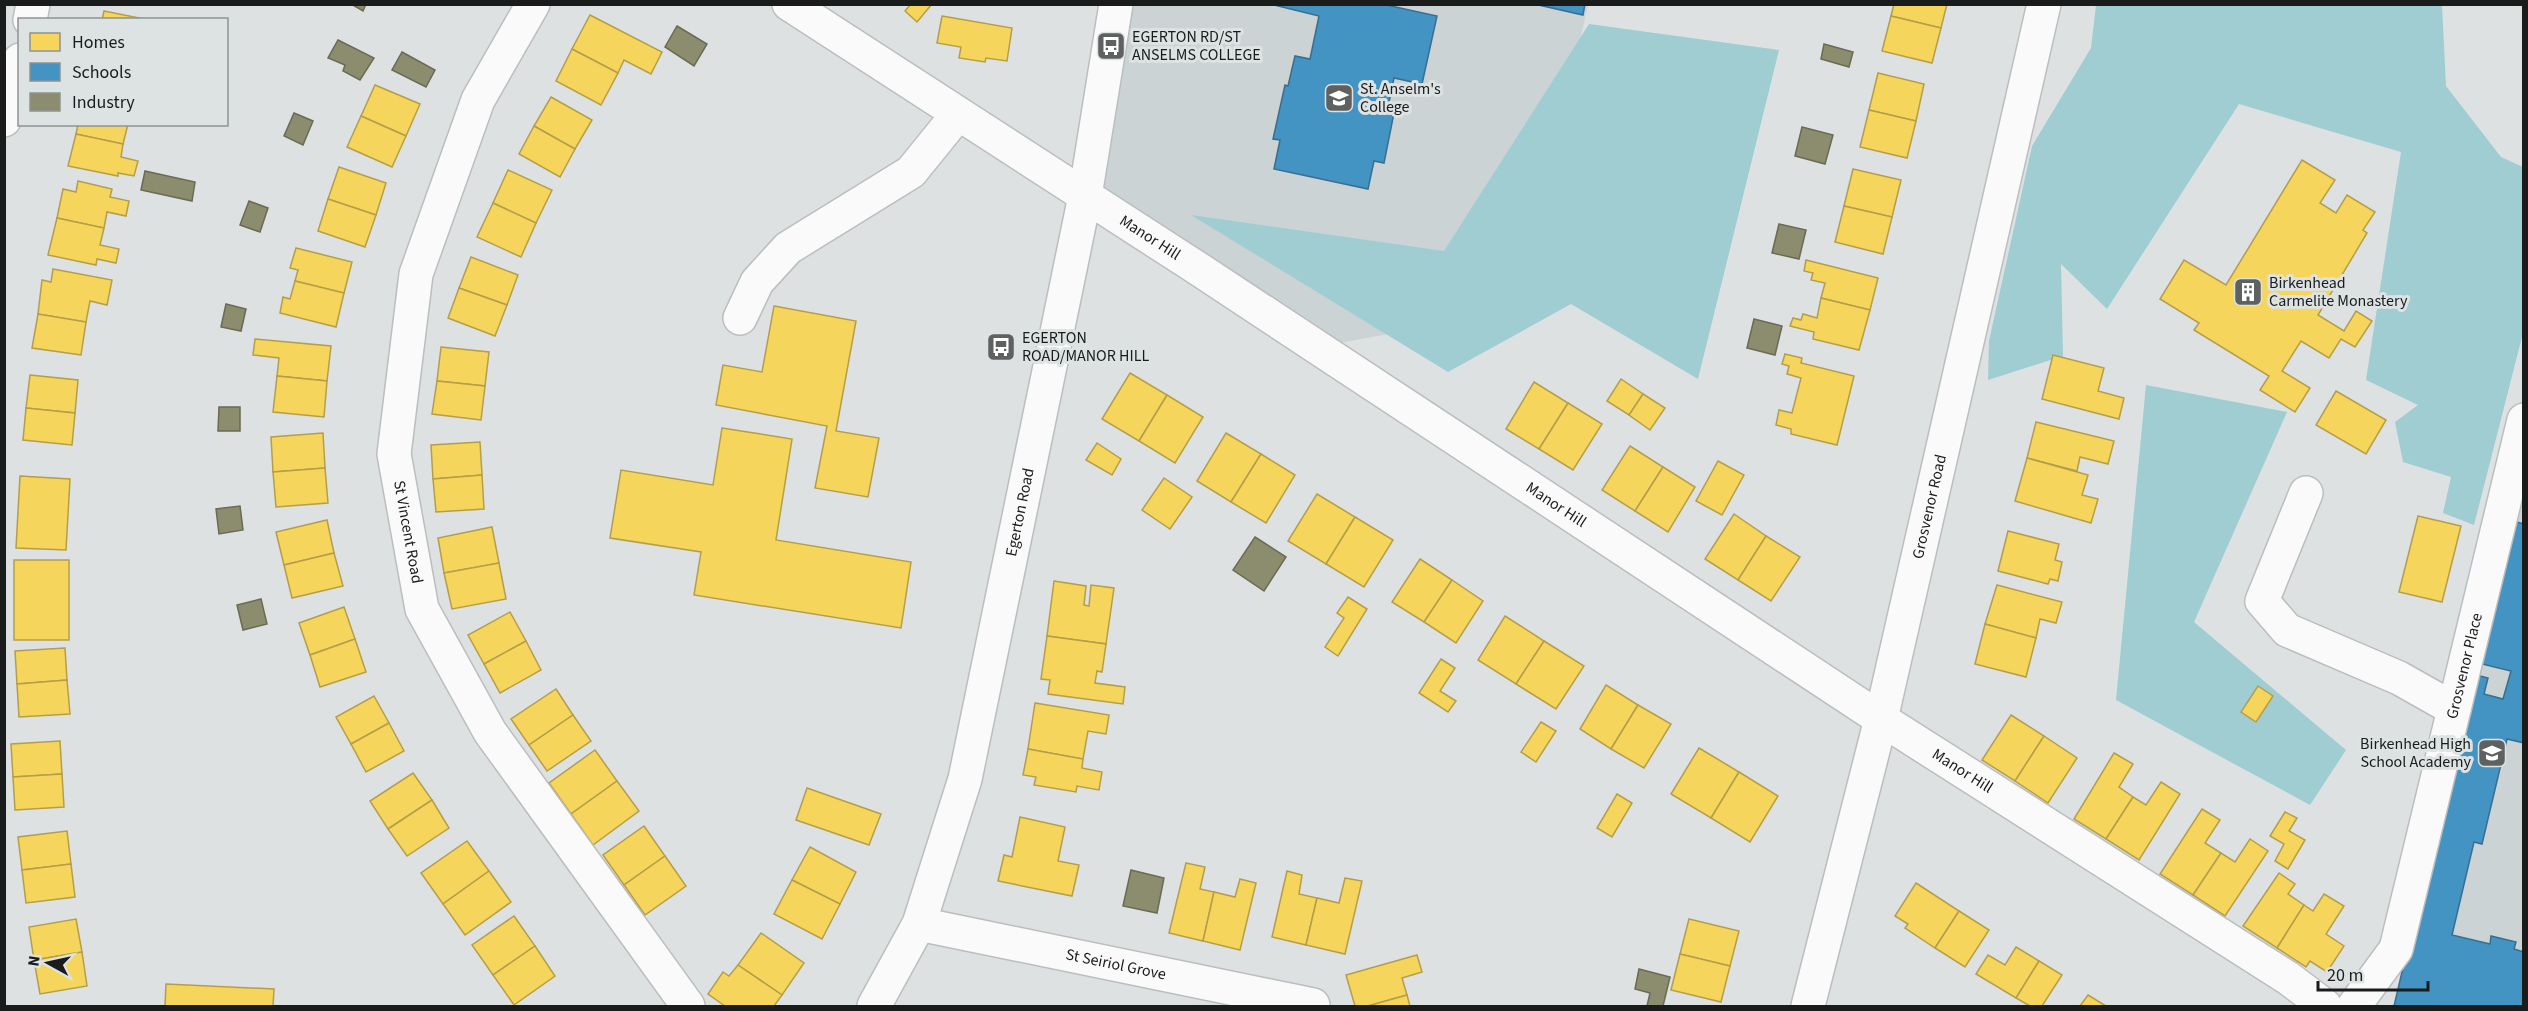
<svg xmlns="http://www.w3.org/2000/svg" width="2528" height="1011" font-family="'Source Sans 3',sans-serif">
<rect width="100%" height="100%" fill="#dee1e2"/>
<!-- built -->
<g fill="#cbd3d4">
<polygon points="1126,5 1588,5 1520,310 1339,343 1095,191"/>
<polygon points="2523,499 2523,1006 2398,1006"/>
</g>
<!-- forest -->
<g fill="#9fcdd2">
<polygon points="2096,5 2442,5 2446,86 2501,157 2523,167 2523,333 2474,525 2443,513 2451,477 2403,462 2395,422 2418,405 2366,380 2401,152 2239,104 2107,309 2061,264 2063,356 1988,380 1989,341 2032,146 2091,48"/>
<polygon points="1589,24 1779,50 1698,379 1571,304 1448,372 1191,215 1444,251"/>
<polygon points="2146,385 2287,412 2194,622 2346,750 2310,805 2116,700"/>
</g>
<!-- homes -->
<g fill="#f6d55c" stroke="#b49e49" stroke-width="1.5">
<polygon points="911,4 932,4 917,22 905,11"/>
<polygon points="1894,4 1947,4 1941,28 1891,16"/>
<polygon points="104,11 149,20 102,20"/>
<polygon points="590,15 662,52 651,74 624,60 618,73 572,49"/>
<polygon points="942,16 1012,28 1007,61 986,58 985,62 959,58 961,47 937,43"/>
<polygon points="1891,16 1941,28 1932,63 1882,51"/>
<polygon points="572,49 618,73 601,105 556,81"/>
<polygon points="1878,73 1924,84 1916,121 1869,110"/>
<polygon points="375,85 420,104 406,136 361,116"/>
<polygon points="551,97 592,120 575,149 534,126"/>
<polygon points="1869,110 1916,121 1907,158 1860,147"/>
<polygon points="361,116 406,136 392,167 347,147"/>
<polygon points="78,124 128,124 123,144 76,134"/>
<polygon points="534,126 575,149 560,177 519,154"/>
<polygon points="76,134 123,144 121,157 138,161 134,176 118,173 118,176 68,166"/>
<polygon points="2302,160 2335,180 2320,203 2336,213 2347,195 2375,212 2363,230 2367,233 2318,315 2344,331 2356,311 2372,321 2355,347 2341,339 2329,358 2301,341 2282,371 2310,388 2295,412 2260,390 2269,376 2194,330 2199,323 2160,299 2184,260 2226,285"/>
<polygon points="339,167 386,183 376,215 328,199"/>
<polygon points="1853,169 1901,180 1892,217 1844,206"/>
<polygon points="508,170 552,190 536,223 493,203"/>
<polygon points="78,181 112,189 110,197 129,201 126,216 107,212 104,228 57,218 63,189 76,192"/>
<polygon points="328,199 376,215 365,247 318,231"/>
<polygon points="493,203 536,223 521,257 477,237"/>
<polygon points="1844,206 1892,217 1883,254 1835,242"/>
<polygon points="57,218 104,228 100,245 119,249 116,263 97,259 96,265 48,255"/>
<polygon points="296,248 352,262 344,293 295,281 298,270 290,268"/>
<polygon points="471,257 518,275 507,305 459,288"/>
<polygon points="1806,260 1878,278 1870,310 1821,298 1825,283 1811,280 1813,273 1804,271"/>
<polygon points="53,269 112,280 107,305 90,301 86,322 38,314 42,280 51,282"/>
<polygon points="295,281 344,293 336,327 280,313 283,297 290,299"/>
<polygon points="459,288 507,305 495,336 448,318"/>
<polygon points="1821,298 1870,310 1859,350 1813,339 1814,332 1790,326 1793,318 1801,320 1803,314 1817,318"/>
<polygon points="774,306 856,321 836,431 879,438 868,497 815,488 827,426 716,405 723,365 762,372"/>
<polygon points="38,314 86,322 81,355 32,348"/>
<polygon points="255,339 331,346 327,381 277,376 279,358 253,355"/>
<polygon points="441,347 489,352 485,386 437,381"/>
<polygon points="1785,354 1802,358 1801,363 1854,376 1837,445 1791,434 1791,429 1776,425 1779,410 1792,413 1801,378 1787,374 1789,366 1782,364"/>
<polygon points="2053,355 2104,368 2098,391 2124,398 2119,419 2042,399"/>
<polygon points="1130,373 1167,395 1139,441 1102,419"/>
<polygon points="30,375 78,380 75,413 26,408"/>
<polygon points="277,376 327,381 324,417 273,412"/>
<polygon points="1621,379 1643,394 1629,415 1607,401"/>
<polygon points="437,381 485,386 481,420 432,414"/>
<polygon points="1534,382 1568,403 1539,449 1506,429"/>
<polygon points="2336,391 2386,420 2366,454 2316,425"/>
<polygon points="1643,394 1665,408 1650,430 1629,415"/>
<polygon points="1167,395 1203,417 1175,463 1139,441"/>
<polygon points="1568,403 1602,424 1573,470 1539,449"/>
<polygon points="26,408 75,413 72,445 23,440"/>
<polygon points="2036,422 2114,441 2108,464 2080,457 2077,471 2027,458"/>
<polygon points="722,428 792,439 776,540 911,562 901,628 694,595 701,552 610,538 621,470 713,485"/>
<polygon points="323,433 325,468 273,472 271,437"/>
<polygon points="1226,433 1261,454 1231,502 1197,481"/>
<polygon points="480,442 482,475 433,479 431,445"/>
<polygon points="1097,443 1121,459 1112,475 1086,460"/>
<polygon points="1630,446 1663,467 1635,511 1602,490"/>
<polygon points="1261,454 1295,475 1266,523 1231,502"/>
<polygon points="2027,458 2088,475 2082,495 2098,499 2091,523 2015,501"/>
<polygon points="1718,461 1744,475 1722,515 1696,501"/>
<polygon points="1663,467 1695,487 1668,532 1635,511"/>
<polygon points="325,468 328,503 276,507 273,472"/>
<polygon points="482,475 484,509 436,512 433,479"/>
<polygon points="20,476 70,479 66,550 16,548"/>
<polygon points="1164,478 1192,497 1170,529 1142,510"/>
<polygon points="1317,494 1355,517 1326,564 1288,541"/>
<polygon points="1734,514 1766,536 1738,580 1705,559"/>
<polygon points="2418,516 2461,526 2442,602 2399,592"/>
<polygon points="1355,517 1393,540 1364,587 1326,564"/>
<polygon points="327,520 334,553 284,565 276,532"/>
<polygon points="492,527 499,563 444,573 438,538"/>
<polygon points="2008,531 2059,544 2055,560 2062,562 2058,581 2050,579 2048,584 1998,571"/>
<polygon points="1766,536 1800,557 1771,601 1738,580"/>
<polygon points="334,553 343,586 292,598 284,565"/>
<polygon points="1420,559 1452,580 1424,622 1392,602"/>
<rect x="14" y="560" width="55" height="80"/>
<polygon points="499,563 506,599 452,609 444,573"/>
<polygon points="1452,580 1483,601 1456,643 1424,622"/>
<polygon points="1054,581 1086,586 1084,605 1089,606 1091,585 1114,588 1106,644 1047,636"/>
<polygon points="1997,585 2062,602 2056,623 2040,619 2036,638 1985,624"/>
<polygon points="1348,597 1367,609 1338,656 1325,647 1344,618 1337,613"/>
<polygon points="344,607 355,639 310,655 299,623"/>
<polygon points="510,612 526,641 484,664 468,635"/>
<polygon points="1505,616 1544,641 1516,684 1478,660"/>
<polygon points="1985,624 2036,638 2026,677 1975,664"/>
<polygon points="1047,636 1106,644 1102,672 1097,671 1095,683 1125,687 1123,704 1048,694 1050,680 1041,679"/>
<polygon points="355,639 366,672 320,687 310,655"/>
<polygon points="526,641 541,670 500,693 484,664"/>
<polygon points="1544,641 1584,666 1556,709 1516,684"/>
<polygon points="65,648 67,680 17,684 15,651"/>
<polygon points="1441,659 1455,668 1440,691 1456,701 1448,712 1419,693"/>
<polygon points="67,680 70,714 19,717 17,684"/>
<polygon points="1606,685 1638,705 1611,749 1580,729"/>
<polygon points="2258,686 2273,696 2256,722 2241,712"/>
<polygon points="556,689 573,715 529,745 511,719"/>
<polygon points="374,696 389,723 351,744 336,717"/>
<polygon points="1035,703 1109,715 1106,734 1088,731 1083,759 1028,749"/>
<polygon points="1638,705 1671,724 1644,768 1611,749"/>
<polygon points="573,715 591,741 547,771 529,745"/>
<polygon points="2011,715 2044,736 2015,781 1982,760"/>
<polygon points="1541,722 1556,731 1536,762 1521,752"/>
<polygon points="389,723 404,751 366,772 351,744"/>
<polygon points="2044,736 2077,758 2048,803 2015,781"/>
<polygon points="60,741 62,774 13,777 11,744"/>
<polygon points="1699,748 1739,772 1711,818 1671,794"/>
<polygon points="1028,749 1083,759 1082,768 1102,772 1099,790 1077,786 1076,792 1034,785 1036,777 1023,775"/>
<polygon points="595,750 617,781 571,814 549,783"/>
<polygon points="2114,753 2133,764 2119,787 2133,797 2106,839 2074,819"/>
<polygon points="1739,772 1778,796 1750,842 1711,818"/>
<polygon points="413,773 432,800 388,829 370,801"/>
<polygon points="62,774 64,807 15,810 13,777"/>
<polygon points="617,781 639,811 593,845 571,814"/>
<polygon points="2161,782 2180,794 2139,860 2106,839 2133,797 2146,805"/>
<polygon points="807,788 881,814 869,845 796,820"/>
<polygon points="1617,794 1632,803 1612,837 1597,828"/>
<polygon points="432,800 449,828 407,856 388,829"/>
<polygon points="2202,809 2220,820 2205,843 2221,853 2193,895 2160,874"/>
<polygon points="2285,812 2297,818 2289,831 2305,840 2288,869 2275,861 2284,844 2270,836"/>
<polygon points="1020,817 1065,827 1058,861 1079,865 1072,896 998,881 1004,855 1012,857"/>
<polygon points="644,826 665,856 624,885 603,855"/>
<polygon points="67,831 71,864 22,870 18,837"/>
<polygon points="2250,839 2268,851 2225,916 2193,895 2221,853 2235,862"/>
<polygon points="467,841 489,871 443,904 421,873"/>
<polygon points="810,847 856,872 840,904 792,880"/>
<polygon points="665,856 686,886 645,915 624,885"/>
<polygon points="1186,863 1205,867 1200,889 1214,892 1203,941 1169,933"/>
<polygon points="71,864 75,897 26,903 22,870"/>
<polygon points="489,871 511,902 465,935 443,904"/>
<polygon points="1287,871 1302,875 1299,894 1317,898 1306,945 1272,937"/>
<polygon points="2279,873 2295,884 2288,894 2304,905 2277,948 2243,926"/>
<polygon points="1345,878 1362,881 1345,954 1306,945 1317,898 1339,903"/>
<polygon points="1240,879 1256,883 1240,950 1203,941 1214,892 1235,897"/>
<polygon points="792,880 840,904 822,939 774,914"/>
<polygon points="1916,883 1959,911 1935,948 1905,928 1908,924 1895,916"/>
<polygon points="2324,894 2344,906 2326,934 2344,946 2327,972 2310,961 2306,967 2277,948 2304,905 2313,911"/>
<polygon points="1959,911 1989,930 1965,967 1935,948"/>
<polygon points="514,916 535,946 493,975 472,945"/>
<polygon points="76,919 82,952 34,960 29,927"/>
<polygon points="1689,919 1739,931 1730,966 1680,954"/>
<polygon points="761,933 804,963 782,995 738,965"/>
<polygon points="535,946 555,976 514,1005 493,975"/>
<polygon points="2016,947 2039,961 2016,998 1976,974 1988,955 2005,965"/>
<polygon points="82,952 87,986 40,994 34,960"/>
<polygon points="1680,954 1730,966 1721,1002 1671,990"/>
<polygon points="1417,955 1422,972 1402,978 1407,995 1368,1006 1355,1006 1346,975"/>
<polygon points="2039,961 2062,975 2042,1006 2030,1006 2016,998"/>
<polygon points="738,965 782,995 774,1006 725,1006 708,994 723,972 729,976"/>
<polygon points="166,984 274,989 273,1006 165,1006"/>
<polygon points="1407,995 1410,1006 1368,1006"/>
<polygon points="2088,995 2106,1006 2080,1006"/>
</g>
<!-- schools -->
<g fill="#4393c3" stroke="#376f91" stroke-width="1.5">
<polygon points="1270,4 1382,4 1437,16 1422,84 1394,78 1388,107 1395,108 1384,163 1374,161 1368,189 1274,169 1280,140 1273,139 1285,85 1288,86 1295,56 1310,59 1319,16"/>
<polygon points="1534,4 1585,4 1583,15"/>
<polygon points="2510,520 2524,524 2524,743 2507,739 2482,844 2474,842 2452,935 2490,944 2491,936 2516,942 2514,949 2524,952 2524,1006 2394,1006 2472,674 2488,678 2484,694 2503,699 2511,671 2474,662"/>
</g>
<!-- industry -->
<g fill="#8c8c6e" stroke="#6a6a55" stroke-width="1.5">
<polygon points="351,4 366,4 363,11"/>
<polygon points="677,26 707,44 694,66 665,47"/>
<polygon points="338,40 374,58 360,80 343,71 345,65 328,58"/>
<polygon points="1824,44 1853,52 1849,67 1821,59"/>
<polygon points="402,52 435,70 426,87 392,70"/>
<polygon points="294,113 313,121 303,145 284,136"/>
<polygon points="1802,127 1833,135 1825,164 1795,156"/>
<polygon points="145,171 195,182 192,201 141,190"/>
<polygon points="249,201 268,208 260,232 240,225"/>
<polygon points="1779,224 1806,230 1799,259 1772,253"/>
<polygon points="226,304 246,309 241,331 221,327"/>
<polygon points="1754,319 1782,326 1775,355 1747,348"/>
<polygon points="219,407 240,407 240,431 218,431"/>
<polygon points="240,506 243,530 219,534 216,509"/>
<polygon points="1255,537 1286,557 1264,591 1233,570"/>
<polygon points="261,599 267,624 243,630 237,605"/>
<polygon points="1131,870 1164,878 1157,913 1123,906"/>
<polygon points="1639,969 1670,977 1663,1006 1647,1006 1650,993 1635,989"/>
</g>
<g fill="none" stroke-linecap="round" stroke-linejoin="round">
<!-- minor casing -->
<g stroke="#bbbebe" stroke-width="36">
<g id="minor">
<path id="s1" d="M 533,4 L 478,100 L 416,274 L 394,454 L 422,609 L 490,732 L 688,1006"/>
<path id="s2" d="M 789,4 L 1194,266 L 1881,719 L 2288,978 L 2325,1006"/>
<polyline points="30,20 33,4"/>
<polyline points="4,120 20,60"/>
<polyline points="740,318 757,282 788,248 911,172 958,114"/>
<polyline points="2306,493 2262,601 2287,630 2399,678 2454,709"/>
<path id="s3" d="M 919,924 L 1313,1005"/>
<path id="s4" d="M 874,1006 L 919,924 L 965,779 L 1085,196 L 1116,4"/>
<path id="s5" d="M 1808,1006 L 1881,719 L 2044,4"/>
<path id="s6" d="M 2354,1006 L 2396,949 L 2524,420"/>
</g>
</g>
<!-- minor -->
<use href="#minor" stroke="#fafafb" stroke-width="33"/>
</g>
<!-- icons -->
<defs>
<g id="bus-square" transform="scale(1.5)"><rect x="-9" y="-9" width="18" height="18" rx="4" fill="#5f6161" stroke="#dde2e3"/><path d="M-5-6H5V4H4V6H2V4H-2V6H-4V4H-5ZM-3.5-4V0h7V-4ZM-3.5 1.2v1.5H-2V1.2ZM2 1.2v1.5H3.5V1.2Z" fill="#fff"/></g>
<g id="school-square" transform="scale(1.5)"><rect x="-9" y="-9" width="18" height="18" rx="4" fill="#5f6161" stroke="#dde2e3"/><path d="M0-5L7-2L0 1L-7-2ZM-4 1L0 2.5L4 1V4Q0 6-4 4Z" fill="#fff"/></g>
<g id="building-square" transform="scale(1.5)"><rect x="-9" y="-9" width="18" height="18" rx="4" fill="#5f6161" stroke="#dde2e3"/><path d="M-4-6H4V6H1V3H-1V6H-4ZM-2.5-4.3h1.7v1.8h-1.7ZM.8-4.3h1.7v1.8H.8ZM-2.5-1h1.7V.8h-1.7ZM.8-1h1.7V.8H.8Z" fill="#fff"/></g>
</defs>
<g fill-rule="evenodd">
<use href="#bus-square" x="1111" y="46"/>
<use href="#school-square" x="1339" y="98"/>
<use href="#building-square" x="2248" y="292"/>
<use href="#bus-square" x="1001" y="347"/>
<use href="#school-square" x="2492" y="753"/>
</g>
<g text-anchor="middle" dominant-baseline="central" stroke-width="6" stroke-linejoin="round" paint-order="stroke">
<!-- poi labels -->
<g font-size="16" fill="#1a1c1c" stroke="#dde2e3" text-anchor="start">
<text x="1132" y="37">EGERTON RD/ST<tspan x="1132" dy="18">ANSELMS COLLEGE</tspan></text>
<text x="1360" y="89">St. Anselm's<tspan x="1360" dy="18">College</tspan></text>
<text x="2269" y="283">Birkenhead<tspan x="2269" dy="18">Carmelite Monastery</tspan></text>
<text x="1022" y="338">EGERTON<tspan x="1022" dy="18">ROAD/MANOR HILL</tspan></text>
<text x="2471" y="744" text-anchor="end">Birkenhead High<tspan x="2471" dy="18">School Academy</tspan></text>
</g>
<!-- street labels -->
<g font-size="16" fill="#1a1c1c" stroke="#dde2e3">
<text stroke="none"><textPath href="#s2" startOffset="430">Manor Hill</textPath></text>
<text stroke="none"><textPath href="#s2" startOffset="916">Manor Hill</textPath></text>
<text stroke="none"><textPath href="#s5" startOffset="514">Grosvenor Road</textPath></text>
<text stroke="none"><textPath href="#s4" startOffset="518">Egerton Road</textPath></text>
<text stroke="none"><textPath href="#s1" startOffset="556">St Vincent Road</textPath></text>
<text stroke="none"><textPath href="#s6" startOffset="362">Grosvenor Place</textPath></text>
<text stroke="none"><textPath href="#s2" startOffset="1402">Manor Hill</textPath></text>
<text stroke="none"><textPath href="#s3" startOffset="201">St Seiriol Grove</textPath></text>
</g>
</g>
<!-- border -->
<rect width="2528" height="1011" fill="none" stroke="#1a1c1c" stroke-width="12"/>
<!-- legend -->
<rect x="18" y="18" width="210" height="108" fill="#dde2e3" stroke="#8f9393" stroke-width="1.5"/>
<rect x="30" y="33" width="30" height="18" fill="#f6d55c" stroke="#8f9393" stroke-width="1.5"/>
<text x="72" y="48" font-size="18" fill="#1a1c1c">Homes</text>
<rect x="30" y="63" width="30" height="18" fill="#4393c3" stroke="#8f9393" stroke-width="1.5"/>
<text x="72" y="78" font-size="18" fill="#1a1c1c">Schools</text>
<rect x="30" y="93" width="30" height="18" fill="#8c8c6e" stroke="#8f9393" stroke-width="1.5"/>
<text x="72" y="108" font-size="18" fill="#1a1c1c">Industry</text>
<!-- north arrow -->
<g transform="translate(48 963) rotate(278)" stroke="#dde2e3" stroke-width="4.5" paint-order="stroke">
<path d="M0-4.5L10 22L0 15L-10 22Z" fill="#1a1c1c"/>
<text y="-9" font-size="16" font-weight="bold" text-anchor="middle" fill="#1a1c1c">N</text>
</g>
<!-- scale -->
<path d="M2318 981v9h110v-9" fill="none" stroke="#1a1c1c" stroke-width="3"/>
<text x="2327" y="981" font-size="18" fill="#1a1c1c" stroke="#dde2e3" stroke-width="4.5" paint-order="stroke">20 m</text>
</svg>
